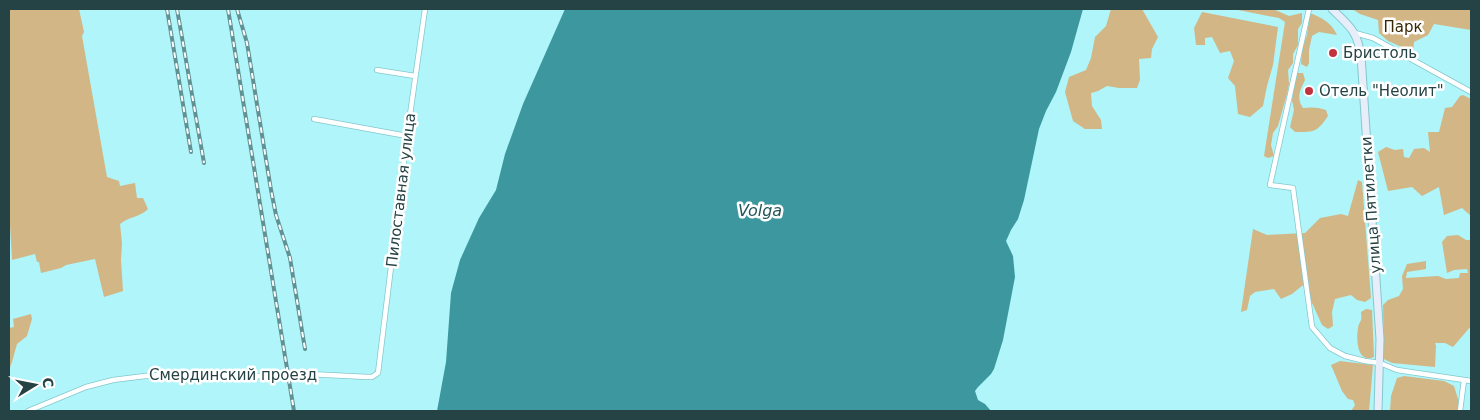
<svg xmlns="http://www.w3.org/2000/svg" width="1480" height="420" font-family="'DejaVu Sans',sans-serif">
<rect width="100%" height="100%" fill="#aff5f9"/>
<!-- green -->
<g fill="#d2b685">
<path d="M 9,9 L 79,9 L 84,32 L 82,36 L 107,177 L 119,181 L 120,186 L 135,183 L 137,198 L 143,198 L 148,209 C 140,217 128,217 120,224 L 122,243 L 121,260 L 123,291 L 104,297 L 95,259 L 66,265 L 61,268 L 41,273 L 39,262 L 37,262 L 35,254 L 12,260 L 9,207 Z"/>
<polygon points="1111,9 1142,9 1158,37 1152,49 1151,58 1139,59 1140,80 1137,88 1119,88 1107,86 1098,91 1091,93 1092,106 1101,120 1102,129 1085,129 1073,121 1065,92 1069,77 1086,70 1091,58 1095,37 1106,26"/>
<polygon points="1240,9 1273,9 1289,16 1302,13 1302,23 1298,29 1298,45 1293,54 1293,63 1288,70 1289,84 1287,94 1278,126 1273,133 1271,145 1274,156 1268,158 1264,156 1285,22 1279,18 1238,10"/>
<polygon points="1352,9 1471,9 1471,30 1434,24 1428,35 1414,42 1413,52 1388,41 1379,33 1378,20 1360,14"/>
<polygon points="1202,12 1278,27 1273,65 1267,86 1263,106 1250,117 1238,114 1235,86 1228,78 1234,61 1230,51 1220,53 1212,37 1205,38 1205,45 1196,45 1194,28"/>
<path d="M 1310,13 C 1322,18 1331,22 1337,35 L 1319,32 L 1312,36 L 1309,50 L 1309,63 L 1307,67 L 1301,64 L 1302,50 L 1307,35 Z"/>
<path d="M 1297,73 L 1303,73 L 1305,80 C 1300,90 1296,98 1303,108 C 1311,107 1318,107 1326,110 L 1328,116 C 1317,132 1315,132 1295,132 L 1290,127 L 1294,110 L 1292,100 Z"/>
<polygon points="1463,95 1471,99 1471,216 1462,208 1444,215 1439,187 1422,196 1412,187 1388,191 1378,152 1386,147 1395,150 1403,149 1404,157 1409,158 1414,149 1424,148 1430,152 1428,132 1439,132 1445,108 1452,107 1460,96"/>
<polygon points="1358,180 1362,182 1371,298 1365,302 1357,300 1351,295 1335,299 1332,312 1333,326 1328,329 1322,325 1313,305 1303,285 1292,294 1281,299 1274,289 1255,292 1250,296 1247,310 1241,312 1253,229 1267,235 1305,233 1320,218 1341,214 1348,216"/>
<polygon points="1458,235 1466,240 1471,240 1471,326 1453,347 1445,343 1435,343 1436,346 1435,367 1392,363 1384,359 1383,305 1388,300 1399,296 1403,289 1402,276 1407,264 1426,261 1426,269 1407,272 1406,278 1438,276 1446,279 1459,278 1460,273 1468,273 1467,269 1454,270 1447,273 1442,242 1447,236"/>
<path d="M 1366,309 L 1372,310 L 1374,357 C 1357,364 1356,339 1358,328 C 1358,325 1360,323 1361,320 C 1362,318 1361,315 1361,312 Z"/>
<polygon points="31,314 32,319 27,336 17,344 12,362 9,370 9,328 14,327 13,319"/>
<polygon points="1340,361 1373,365 1369,411 1351,411 1355,405 1353,400 1348,399 1342,391 1331,365"/>
<polygon points="1404,376 1444,381 1454,386 1459,402 1458,411 1390,411 1391,396 1397,378"/>
</g>
<!-- water -->
<polygon fill="#3c989e" points="565,9 1083,9 1071,52 1056,92 1046,111 1039,129 1024,200 1018,219 1011,230 1006,241 1013,256 1015,277 1003,340 994,369 991,374 978,387 975,391 978,400 985,404 991,411 437,411 446,362 451,293 460,260 479,218 496,190 505,154 523,104"/>
<g fill="none" stroke-linecap="round" stroke-linejoin="round">
<!-- street casing -->
<g stroke="#84c8cd" stroke-width="6">
<g id="street">
<polyline points="1309,9 1270,185 1293,188 1312,327 1330,348 1345,356 1365,361 1380,363 1397,370 1471,381"/>
<polyline points="1355,33 1373,38 1471,92"/>
<polyline points="377,70 415,76"/>
<polyline points="314,119 407,136"/>
<polyline points="28,411 86,387 113,380 145,376 173,374 251,377 288,373 368,377 372,377 378,373 407,136 425,9"/>
<polyline points="1460,411 1464,380"/>
</g>
</g>
<!-- secondary casing -->
<g stroke="#84c8cd" stroke-width="9">
<path id="secondary" d="M 1332,9 C 1349,26 1357,30 1361,56 L 1380,339 L 1378,411"/>
</g>
<!-- street -->
<use href="#street" stroke="#fff" stroke-width="4.5"/>
<!-- secondary -->
<use href="#secondary" stroke="#e7eefa" stroke-width="7"/>
<!-- rail casing -->
<g stroke="#629194" stroke-width="4">
<g id="rail">
<polyline points="167,9 191,152"/>
<polyline points="177,9 204,163"/>
<polyline points="228,9 294,411"/>
<polyline points="237,9 247,43 271,190 276,215 290,258 305,349"/>
</g>
</g>
<!-- rail -->
<use href="#rail" stroke="#fff" stroke-width="2" stroke-dasharray="5.5" stroke-linecap="butt"/>
</g>
<!-- markers -->
<g fill="#c2323e" stroke="#fff" stroke-width="2">
<circle cx="1333" cy="53" r="5"/>
<circle cx="1309" cy="91" r="5"/>
</g>
<g text-anchor="middle" dominant-baseline="central" stroke-width="5" stroke-linejoin="round" paint-order="stroke">
<!-- park labels -->
<g font-size="15" fill="#392804" stroke="#fff">
<text x="1403" y="27">Парк</text>
</g>
<!-- poi labels -->
<g font-size="15" fill="#254244" stroke="#fff" text-anchor="start">
<text x="1343" y="53">Бристоль</text>
<text x="1319" y="91">Отель "Неолит"</text>
</g>
<!-- street labels -->
<g font-size="15" fill="#254244" stroke="#fff">
<text transform="translate(401 190) rotate(-83)">Пилоставная улица</text>
<text transform="translate(1371 205) rotate(-94)">улица Пятилетки</text>
<text x="233" y="375">Смердинский проезд</text>
</g>
<!-- water labels -->
<g font-size="16" font-style="italic" fill="#22565a" stroke="#fff">
<text x="760" y="210">Volga</text>
</g>
</g>
<!-- border -->
<rect width="1480" height="420" fill="none" stroke="#254244" stroke-width="20"/>
<!-- north arrow -->
<g transform="translate(35 385) rotate(80)" stroke="#ffffff" stroke-width="4" paint-order="stroke">
<path d="M0-4L9 19L0 12L-9 19Z" fill="#254244"/>
<text y="-8" font-size="14" font-weight="bold" text-anchor="middle" fill="#254244">С</text>
</g>
</svg>
